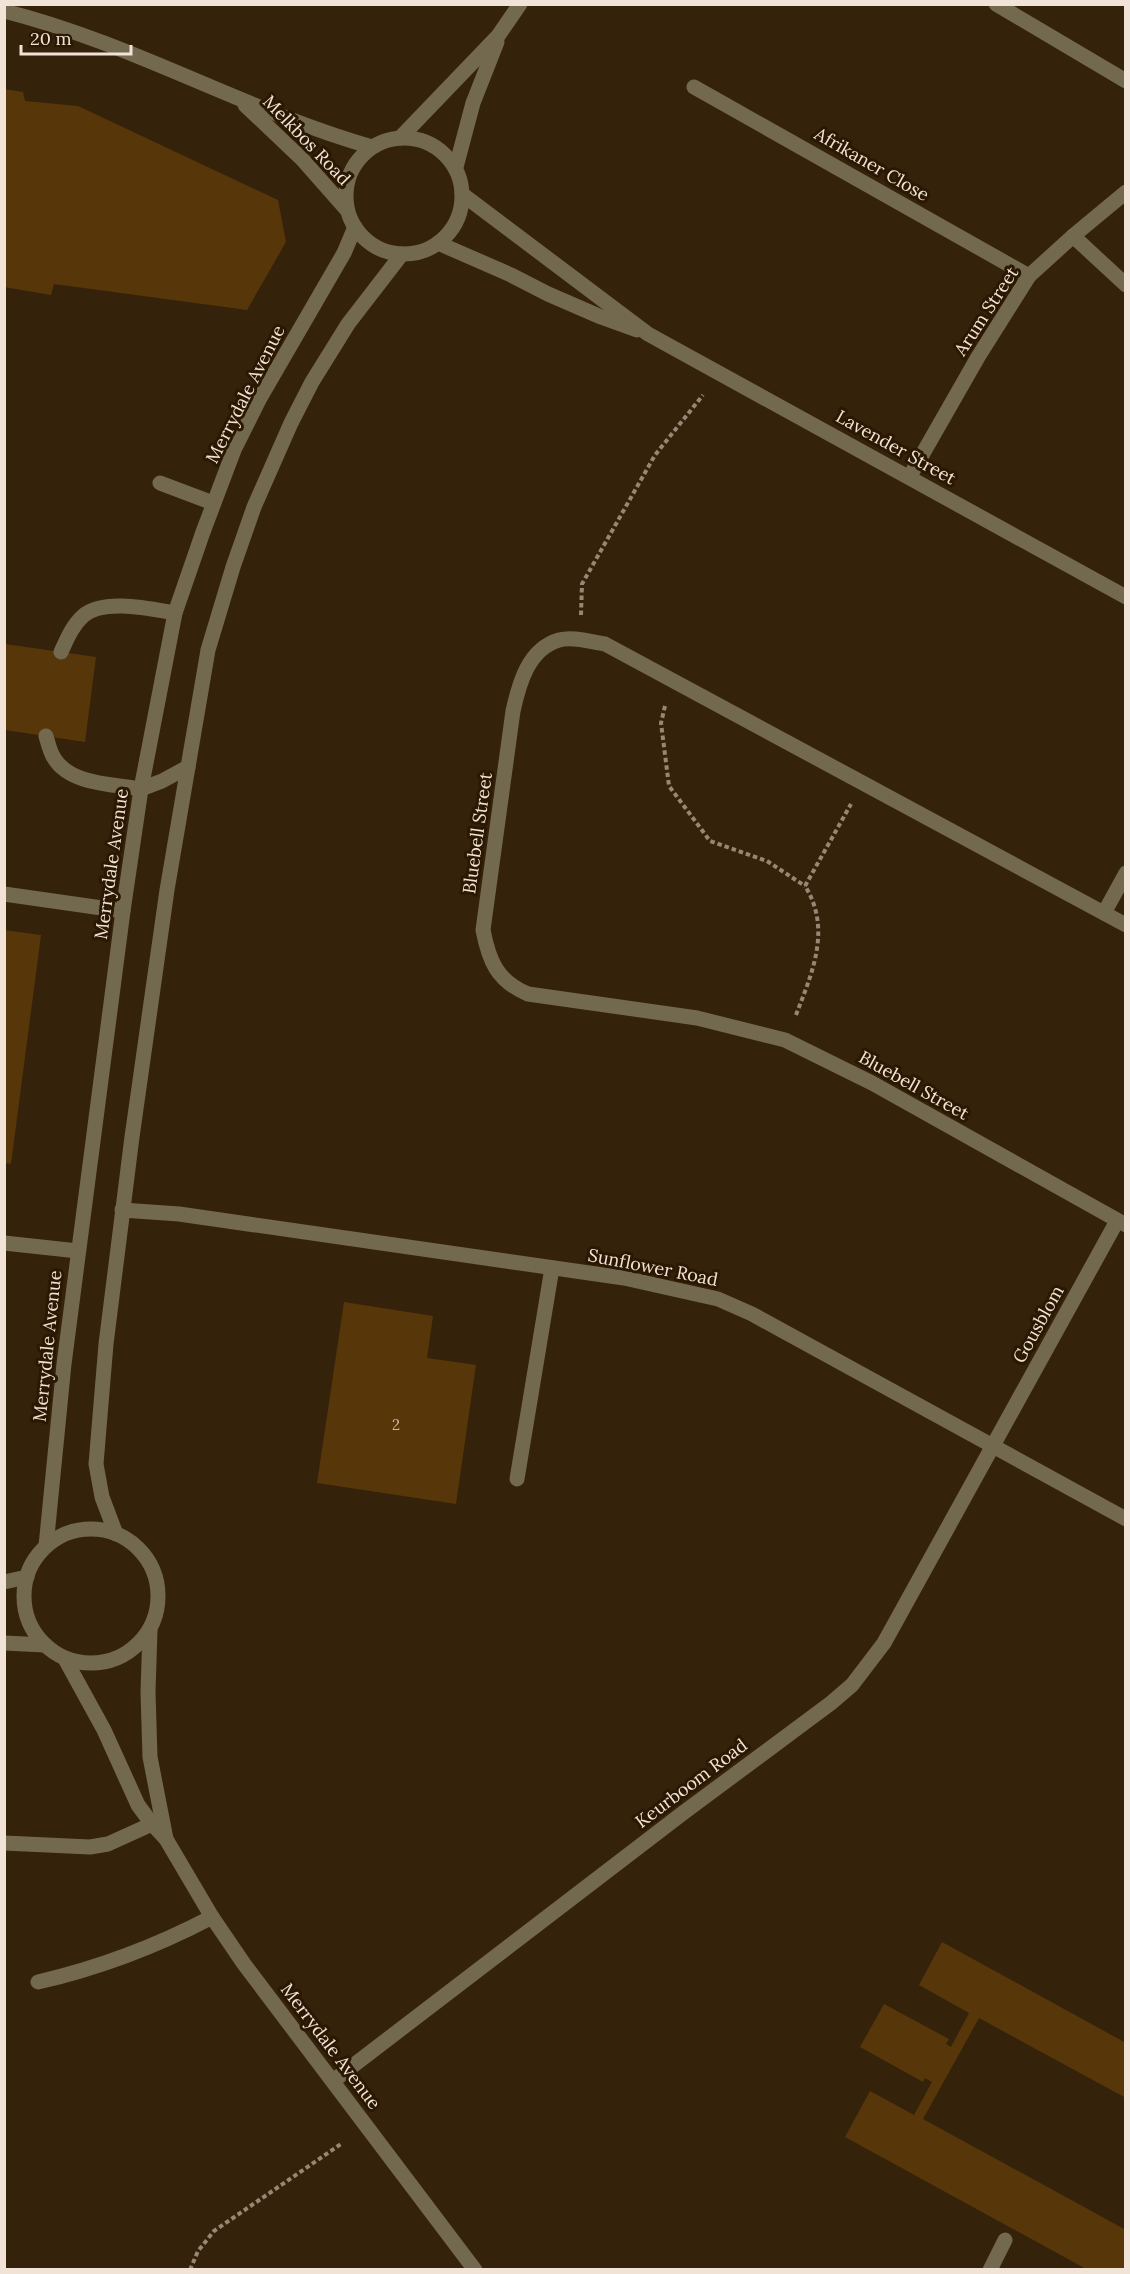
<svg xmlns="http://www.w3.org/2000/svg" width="1130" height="2274" font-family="Lora,serif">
<rect width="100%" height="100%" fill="#35220a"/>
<!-- building -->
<g fill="#57370a">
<polygon points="4,89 23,92 25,101 78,106 278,200 286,242 247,310 54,284 51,295 4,287"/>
<polygon points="5,644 96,657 85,742 5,730"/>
<polygon points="4,930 41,935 11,1164 4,1163"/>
<polygon points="344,1302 433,1316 427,1358 476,1365 456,1504 317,1483"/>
<polygon points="942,1942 1126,2043 1126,2098 979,2018 923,2119 1126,2230 1126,2270 1088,2270 845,2137 870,2091 914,2115 932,2082 925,2078 923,2082 860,2047 884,2004 949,2039 946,2044 951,2047 969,2013 919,1985"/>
</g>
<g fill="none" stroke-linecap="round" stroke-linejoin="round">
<!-- path -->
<g stroke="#978775" stroke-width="4" stroke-dasharray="4.5 3" stroke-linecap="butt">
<polyline points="581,615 582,584 655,455 703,395"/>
<polyline points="665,706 661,723 669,786 710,841 767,861 805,886"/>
<path d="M 796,1015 C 812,973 832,929 805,886 L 851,804"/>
<polyline points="190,2270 198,2251 214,2231 341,2144"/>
</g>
<!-- service -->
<g stroke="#73694f" stroke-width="15">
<path d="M 4,11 C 132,43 246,111 372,147"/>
<polyline points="245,105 302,159 347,210"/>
<polyline points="160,483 213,503"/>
<path d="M 61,652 C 67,639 72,626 83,616 C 103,598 151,609 175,613"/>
<path d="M 46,736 C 48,743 50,752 54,758 C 70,785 114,784 141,789"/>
<polyline points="4,894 123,911"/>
<polyline points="4,1243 78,1251"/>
<polyline points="517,1479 552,1268"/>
<polyline points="4,1582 27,1577"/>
<polyline points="4,1643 45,1645"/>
<polyline points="4,1843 90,1847 108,1844 152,1824"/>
<path d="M 38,1982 C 99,1968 157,1946 212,1917"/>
<polyline points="990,2270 1005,2240"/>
</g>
<!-- minor -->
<g stroke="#73694f" stroke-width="15">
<polyline points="996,4 1126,81"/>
<polyline points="694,87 1029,276"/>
<polyline points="462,194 648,334 1126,597"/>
<polyline points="1073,236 1126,285"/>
<polyline points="438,243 511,275 548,294 601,317 637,330"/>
<polyline points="910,476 978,357 1029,276 1073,236 1126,192"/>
<polyline points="1104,913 1126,873"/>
<path d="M 1126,925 L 605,644 C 591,642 573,636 559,640 C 528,649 519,684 513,711 L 483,930 C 489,961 497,981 528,994 L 697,1018 L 785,1040 L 872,1083 L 1126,1225"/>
<polyline points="122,1210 179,1214 624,1278 718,1299 752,1314 1126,1519"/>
<polyline points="333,2081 683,1813 831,1703 852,1685 884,1643 1117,1221"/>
</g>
<!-- tertiary -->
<g stroke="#73694f" stroke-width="15">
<polyline points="400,138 498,36 520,4"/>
<circle cx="404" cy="196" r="58"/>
<polyline points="456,167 473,103 497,42"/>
<polyline points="141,789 162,781 188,767"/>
<circle cx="91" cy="1596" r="67"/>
<polyline points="116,1534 102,1497 96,1464 106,1344 132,1137 167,890 208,650 233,567 254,507 291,423 312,382 348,324 402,254"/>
<polyline points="46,1546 64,1364 123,911 141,789 175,613 203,532 234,450 260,398 344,253 355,227"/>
<polyline points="150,1630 148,1692 150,1757 166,1839"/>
<polyline points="65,1659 104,1730 138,1805 152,1824 166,1839 212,1917 244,1964 475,2270"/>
</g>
</g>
<g text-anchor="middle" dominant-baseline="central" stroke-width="6" stroke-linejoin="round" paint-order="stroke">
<!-- number labels -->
<g font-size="15" fill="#cab9a3">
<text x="396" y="1424">2</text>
</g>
<!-- street labels -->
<g font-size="18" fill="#f1e4d6" stroke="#2a1802">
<text transform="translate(307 140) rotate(46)">Melkbos Road</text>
<text transform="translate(872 164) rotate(30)">Afrikaner Close</text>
<text transform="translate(986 311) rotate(-57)">Arum Street</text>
<text transform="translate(245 394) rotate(-63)">Merrydale Avenue</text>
<text transform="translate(896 447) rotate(29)">Lavender Street</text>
<text transform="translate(477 833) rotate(-82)">Bluebell Street</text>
<text transform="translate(111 864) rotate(-82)">Merrydale Avenue</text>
<text transform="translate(914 1085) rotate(29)">Bluebell Street</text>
<text transform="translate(653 1267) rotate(11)">Sunflower Road</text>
<text transform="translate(1038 1324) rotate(-61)">Gousblom</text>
<text transform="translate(47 1346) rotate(-84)">Merrydale Avenue</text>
<text transform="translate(691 1783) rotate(-37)">Keurboom Road</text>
<text transform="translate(331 2046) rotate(53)">Merrydale Avenue</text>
</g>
</g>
<!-- border -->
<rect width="1130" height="2274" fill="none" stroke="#f1e4d6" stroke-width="12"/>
<!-- scale -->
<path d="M21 45v9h110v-9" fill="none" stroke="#f1e4d6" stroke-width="3"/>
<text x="30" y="45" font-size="18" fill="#f1e4d6" stroke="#2a1802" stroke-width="4.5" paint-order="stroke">20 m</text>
</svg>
